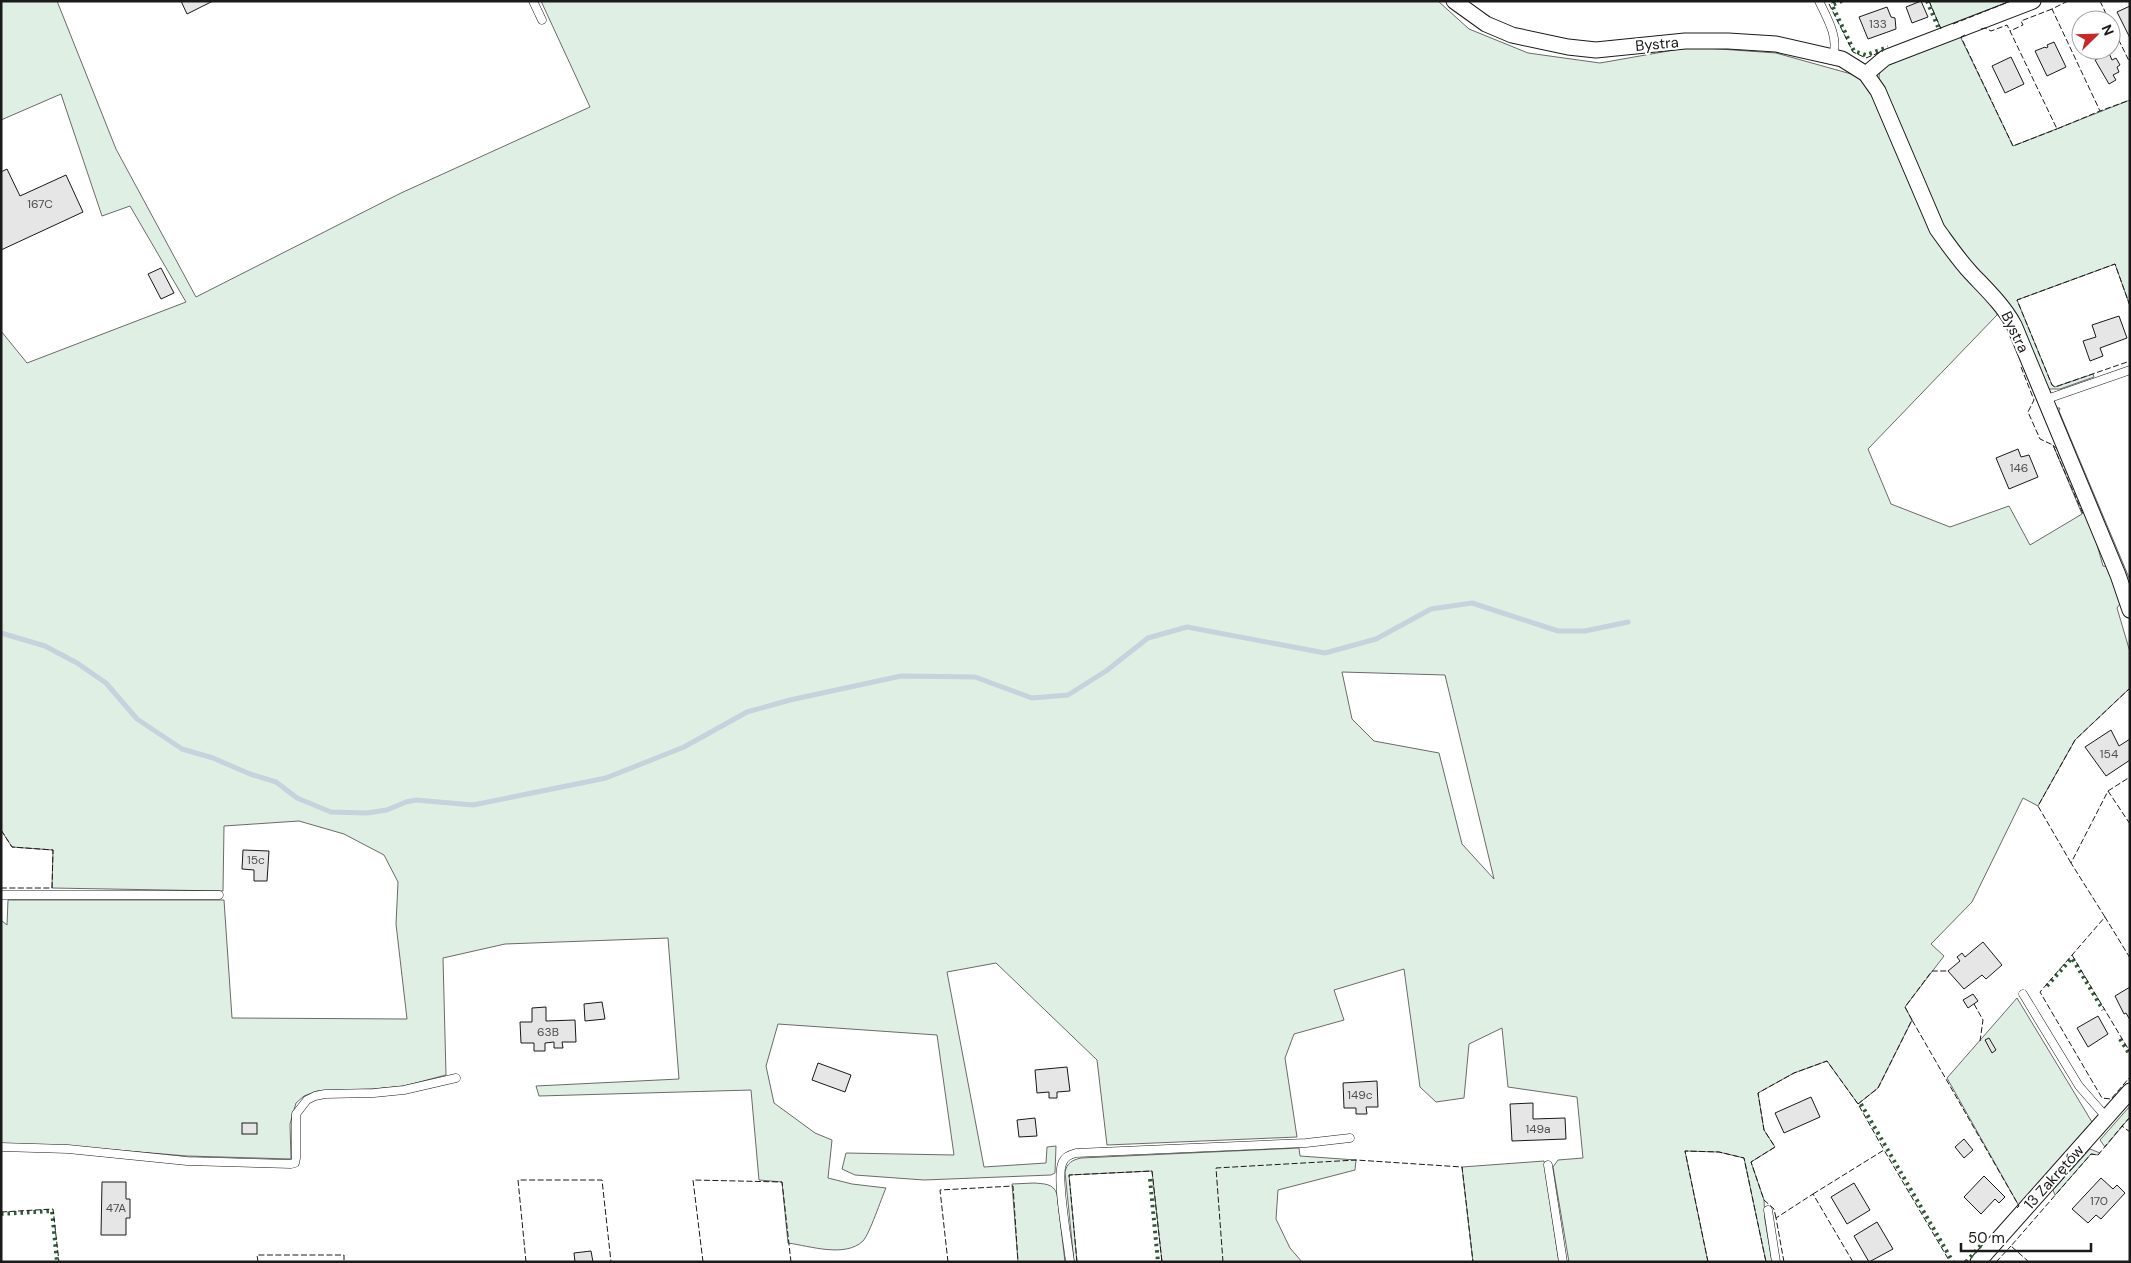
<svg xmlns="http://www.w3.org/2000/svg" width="2131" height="1263" font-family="'DM Sans',sans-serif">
<rect width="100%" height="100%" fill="#fff"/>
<!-- green -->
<g fill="#e0efe3" stroke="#6a6a6a" fill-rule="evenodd">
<path d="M 1,1 L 57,1 L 116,149 L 196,297 L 401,193 L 590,107 L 541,1 L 1438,1 L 1469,29 L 1528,53 L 1600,63 L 1691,47 L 1776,53 L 1862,77 L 1868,85 L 1923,211 L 1998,309 L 1997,315 L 1868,449 L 1891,504 L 1950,527 L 2009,506 L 2030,545 L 2082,514 L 2053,445 L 2061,453 L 2096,541 L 2103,566 L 2110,567 L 2122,601 L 2117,608 L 2130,652 L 2130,688 L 2075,740 L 2038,806 L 2023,798 L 1972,902 L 1931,944 L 1944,956 L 1905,1007 L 1912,1020 L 1878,1088 L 1858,1104 L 1827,1061 L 1794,1073 L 1758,1093 L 1764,1130 L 1775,1147 L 1751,1162 L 1764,1200 L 1765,1220 L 1772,1262 L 1766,1262 L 1744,1158 L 1719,1152 L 1685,1151 L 1708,1262 L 1569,1262 L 1553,1167 L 1558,1160 L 1583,1158 L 1577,1097 L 1508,1087 L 1502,1028 L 1469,1044 L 1464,1098 L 1436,1102 L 1420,1087 L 1404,969 L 1334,990 L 1344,1020 L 1294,1034 L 1285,1058 L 1297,1137 L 1107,1145 L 1097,1060 L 996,963 L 947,972 L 984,1167 L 1046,1163 L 1047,1147 L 1056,1146 L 1055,1173 L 1051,1175 L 924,1180 L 855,1175 L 842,1169 L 846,1153 L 954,1155 L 937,1035 L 778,1024 L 766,1066 L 774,1103 L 815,1133 L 832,1140 L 828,1178 L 852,1184 L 886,1188 C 881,1199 870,1233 863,1241 C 845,1258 810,1246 788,1243 L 782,1182 L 759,1180 L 751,1090 L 539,1096 L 536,1086 L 679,1079 L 668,938 L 505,944 L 443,958 L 446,1075 L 404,1086 L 373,1089 L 317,1091 L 304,1096 L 296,1103 L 290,1124 L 291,1159 L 187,1156 L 68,1146 L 1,1144 L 1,920 L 7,925 L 8,900 L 224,900 L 232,1018 L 407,1019 L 396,924 L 398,882 L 384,855 L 344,834 L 299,821 L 224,826 L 223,891 L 52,888 L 53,850 L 12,847 L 1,830 L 1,331 L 27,363 L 186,302 L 130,206 L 102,216 L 61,94 L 1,120 ZM 1342,672 L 1445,675 L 1494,879 L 1462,844 L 1439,753 L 1374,741 L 1352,719 Z"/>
<polygon points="1929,1 2011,1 1941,29"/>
<polygon points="1959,34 2013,146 2130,100 2130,306 2115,264 2017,300 2052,385 2055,387 2093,374 2094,377 2060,389 2048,389 1974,269 1942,227 1878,83 1880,71 1886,65"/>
<polygon points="2056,408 2060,408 2059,411 2130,580 2130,594"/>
<polygon points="2017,998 2092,1122 2091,1128 2019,1206 1947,1078"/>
<polygon points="2130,1106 2130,1117 2105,1147 2100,1140"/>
<path d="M 1299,1148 L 1300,1156 L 1356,1160 L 1355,1170 L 1278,1190 L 1276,1219 L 1290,1248 L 1302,1262 L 1162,1262 L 1152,1171 L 1069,1175 L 1077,1262 L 1074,1262 L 1065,1172 C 1067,1163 1072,1160 1081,1158 Z"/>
<polygon points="2090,1149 2100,1153 2098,1155 2091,1154 2055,1195 2053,1190"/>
<polygon points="1544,1161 1559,1262 1473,1262 1462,1167"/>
<path d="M 1034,1183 C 1044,1184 1053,1183 1057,1194 L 1065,1262 L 1018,1262 L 1012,1184 Z"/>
</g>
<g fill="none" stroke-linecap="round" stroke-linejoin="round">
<!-- stream -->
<polyline stroke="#c6d2dc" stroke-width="5" points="1,633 45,646 77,663 106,683 137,719 182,749 213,758 250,774 276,782 297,798 331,812 367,813 387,810 406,802 416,800 473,805 606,778 684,747 747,712 790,700 901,676 975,677 1032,698 1068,695 1106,671 1148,638 1187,627 1325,653 1376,639 1431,609 1472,603 1558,631 1585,631 1628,622"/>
</g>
<!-- building -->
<g fill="#e6e6e6" stroke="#1a1a1a">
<polygon points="181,1 213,1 187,14"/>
<polygon points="1921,1 1928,17 1912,23 1906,7"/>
<polygon points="2130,6 2130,38 2117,12"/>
<polygon points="1887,7 1891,17 1895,18 1896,29 1868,39 1859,17"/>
<polygon points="2054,42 2066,67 2047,76 2035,51 2045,47 2046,48 2048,47 2047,45"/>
<polygon points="2109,53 2112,60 2116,58 2120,65 2117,67 2119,72 2113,75 2116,80 2109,84 2095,60"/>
<polygon points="2011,57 2024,84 2005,93 1992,66"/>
<polygon points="7,169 20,196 66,175 83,212 1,250 1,172"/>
<polygon points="161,268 174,293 161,299 148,274"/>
<polygon points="2119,316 2127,338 2100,348 2103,356 2090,361 2083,341 2096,337 2092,325"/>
<polygon points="2018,449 2021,457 2029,455 2038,477 2009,489 1996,458"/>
<polygon points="2111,730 2119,746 2130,739 2130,760 2106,776 2085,747"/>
<polygon points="243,850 269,851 267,881 254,881 254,870 242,869"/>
<polygon points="1983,942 2002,965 1986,979 1982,975 1964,989 1948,971 1960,961 1957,957 1962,953 1965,957"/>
<polygon points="2130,987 2130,1020 2126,1013 2124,1014 2115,996"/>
<polygon points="1973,994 1978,1001 1968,1008 1963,1000"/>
<polygon points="602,1002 605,1019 585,1021 584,1004"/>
<polygon points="546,1007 546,1021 575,1020 576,1042 562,1042 563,1048 554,1048 554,1042 545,1043 545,1051 534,1051 534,1043 521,1043 520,1022 532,1022 532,1008"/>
<polygon points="2098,1016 2108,1034 2088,1047 2077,1028"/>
<polygon points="1989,1038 1996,1050 1992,1053 1985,1040"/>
<polygon points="818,1063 851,1075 845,1092 812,1080"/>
<polygon points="1067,1067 1070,1091 1057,1092 1057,1098 1049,1098 1049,1092 1037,1093 1035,1070"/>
<polygon points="1377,1081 1378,1107 1366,1107 1367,1114 1356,1114 1356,1108 1344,1108 1343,1083"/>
<polygon points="1811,1097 1820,1117 1784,1133 1775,1113"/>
<polygon points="1533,1103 1533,1119 1565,1118 1566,1139 1512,1141 1510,1104"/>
<polygon points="1035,1118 1037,1136 1019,1137 1017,1120"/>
<rect x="242" y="1123" width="15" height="11"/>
<polygon points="1964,1139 1973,1150 1964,1158 1955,1147"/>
<polygon points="1984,1176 2005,1197 1999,1203 1995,1199 1981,1214 1964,1197"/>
<polygon points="2101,1178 2113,1189 2117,1185 2125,1193 2101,1219 2096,1215 2088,1223 2072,1209"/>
<polygon points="102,1182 126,1182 126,1199 130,1199 130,1218 126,1218 126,1235 101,1235"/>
<polygon points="1854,1183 1870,1210 1847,1224 1831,1197"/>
<polygon points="1877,1222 1893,1249 1869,1262 1854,1236"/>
<polygon points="591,1251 593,1262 575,1262 574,1253"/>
</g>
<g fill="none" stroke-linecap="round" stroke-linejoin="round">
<!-- lane casing -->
<g stroke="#1a1a1a" stroke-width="9">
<g id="lane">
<polyline points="533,1 542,20"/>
<path d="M 1819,1 C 1827,18 1839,37 1833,56"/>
<polyline points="2044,400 2130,370"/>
<polyline points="1,895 219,895"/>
<polyline points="2023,994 2079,1086 2107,1118"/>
<polyline points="1,1147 68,1149 187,1161 291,1164 295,1163 296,1158 296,1114 307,1100 315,1096 325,1094 374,1093 404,1090 456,1078"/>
<polyline points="1548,1165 1563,1262"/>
<polyline points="1768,1210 1776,1262"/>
<path d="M 1070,1262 C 1068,1243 1056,1179 1062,1164 C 1064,1157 1069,1155 1076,1153 L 1306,1143 L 1350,1138"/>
</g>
</g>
<!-- street casing -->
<g stroke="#1a1a1a" stroke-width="17">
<g id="street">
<path d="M 1454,1 L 1486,24 L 1512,35 L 1568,47 L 1596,50 L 1685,41 L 1728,41 L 1776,44 L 1842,59 L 1866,74 L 1878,91 L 1937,229 C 1948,244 1958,259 1971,273 C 1987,290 2003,305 2014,325 L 2118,575 L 2130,610"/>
<polyline points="1866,74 1885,58 2033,1"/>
<polyline points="1978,1262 2130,1091"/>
</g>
</g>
<!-- lane -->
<use href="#lane" stroke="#fff" stroke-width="8"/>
<!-- street -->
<use href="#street" stroke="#fff" stroke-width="15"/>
<!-- hedge -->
<g stroke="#2b5a34" stroke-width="4" stroke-dasharray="2.5 4" stroke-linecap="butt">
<polyline points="1842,1 1832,5 1854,51 1866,55 1888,47"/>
<polyline points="1927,1 1938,27"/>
<polyline points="2047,986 2072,958 2103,1010"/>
<polyline points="2120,1039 2130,1055"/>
<polyline points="1861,1104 1953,1262"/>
<polyline points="1150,1179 1158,1262"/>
<polyline points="1,1214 52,1211 57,1262"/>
<polyline points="1966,1262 1981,1245"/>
</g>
<!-- fence -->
<g stroke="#1a1a1a" stroke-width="1" stroke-dasharray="6 2.5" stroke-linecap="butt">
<polyline points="1837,1 1829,4 1853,52 1866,58 1883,51"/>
<polyline points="1929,1 1941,29"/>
<polyline points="2068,1 2052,9 2100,111 2130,100"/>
<polyline points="2100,1 2109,20"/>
<polyline points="2052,9 2021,21 2023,25 2010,31 2057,129 2100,111"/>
<polyline points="1953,24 2011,1"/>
<polyline points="2111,24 2130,63"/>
<polyline points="1981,29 1985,28 1991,31 2007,25 2010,31"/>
<polyline points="1965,35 1961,37 2013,146 2057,129"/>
<polyline points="2130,306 2115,264 2017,300 2052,385 2055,387 2130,361"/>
<polyline points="2021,367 2034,400 2028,412 2040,439 2053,445 2083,514"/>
<polyline points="2108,791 2130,777"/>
<polyline points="1,830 12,847 53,850 52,888 1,888"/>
<polyline points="2071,863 2038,806 2075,740 2130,688"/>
<polyline points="2105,917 2071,863 2108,791 2130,824"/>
<polyline points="2072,955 2130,1052"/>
<polyline points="2130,958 2105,917 2040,992 2102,1098 2111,1099 2130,1077"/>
<polyline points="1974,1004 1983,1020 1980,1041"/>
<polyline points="1912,1020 1905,1007 1932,971 1948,971"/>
<polyline points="1858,1104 1878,1088 1912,1020 2019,1206 2017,1208"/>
<polyline points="2130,1117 2122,1126 2130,1132"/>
<polyline points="1813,1194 1884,1150 1950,1262"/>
<polyline points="1,1212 53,1209 59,1262"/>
<polyline points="1776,1218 1774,1209 1764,1200 1751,1162 1775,1147 1764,1130 1758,1093 1794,1073 1827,1061 1858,1104 1884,1150"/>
<polyline points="258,1262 257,1255 344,1255 344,1262"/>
<polyline points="526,1262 518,1180 602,1180 611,1262"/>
<polyline points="703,1262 693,1180 782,1182 791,1262"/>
<polyline points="948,1262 940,1190 1013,1186 1018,1262"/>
<polyline points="1077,1262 1069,1175 1152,1171 1162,1262"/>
<polyline points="1223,1262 1216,1168 1356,1160 1462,1167 1473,1262"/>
<polyline points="1708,1262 1685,1151 1719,1152 1744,1158 1766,1262"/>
<polyline points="1784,1262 1776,1218 1813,1194 1853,1262"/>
<polyline points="1996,1262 2011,1246"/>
<polyline points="2029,1262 2011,1246 2091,1154 2098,1155 2122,1126"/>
</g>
</g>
<g text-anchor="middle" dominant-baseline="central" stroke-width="4" stroke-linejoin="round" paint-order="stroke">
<!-- number labels -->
<g font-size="12" fill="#4d4d4d">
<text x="1878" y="24">133</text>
<text x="40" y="204">167C</text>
<text x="2019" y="468">146</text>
<text x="2109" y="754">154</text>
<text x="256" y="860">15c</text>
<text x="548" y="1032">63B</text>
<text x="1360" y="1095">149c</text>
<text x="1538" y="1129">149a</text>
<text x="2099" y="1201">170</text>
<text x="116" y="1208">47A</text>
</g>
<!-- street labels -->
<g font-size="15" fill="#1a1a1a" stroke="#fff">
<text transform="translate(1657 44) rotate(-5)">Bystra</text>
<text transform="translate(2015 332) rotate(64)">Bystra</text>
<text transform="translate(2054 1177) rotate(-48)">13 Zakrętów</text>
</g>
</g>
<!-- border -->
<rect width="2131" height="1263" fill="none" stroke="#1a1a1a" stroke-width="5"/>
<!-- north arrow -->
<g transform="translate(2096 35) rotate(67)"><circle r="24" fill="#ffffff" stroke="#a3a3a3"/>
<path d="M0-4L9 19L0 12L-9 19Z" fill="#c62828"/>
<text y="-8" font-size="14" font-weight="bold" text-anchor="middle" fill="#1a1a1a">N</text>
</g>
<!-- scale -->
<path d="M1961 1243v8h130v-8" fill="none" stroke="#1a1a1a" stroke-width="2.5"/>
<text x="1968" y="1243" font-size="15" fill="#1a1a1a" stroke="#ffffff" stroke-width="4" paint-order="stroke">50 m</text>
</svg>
